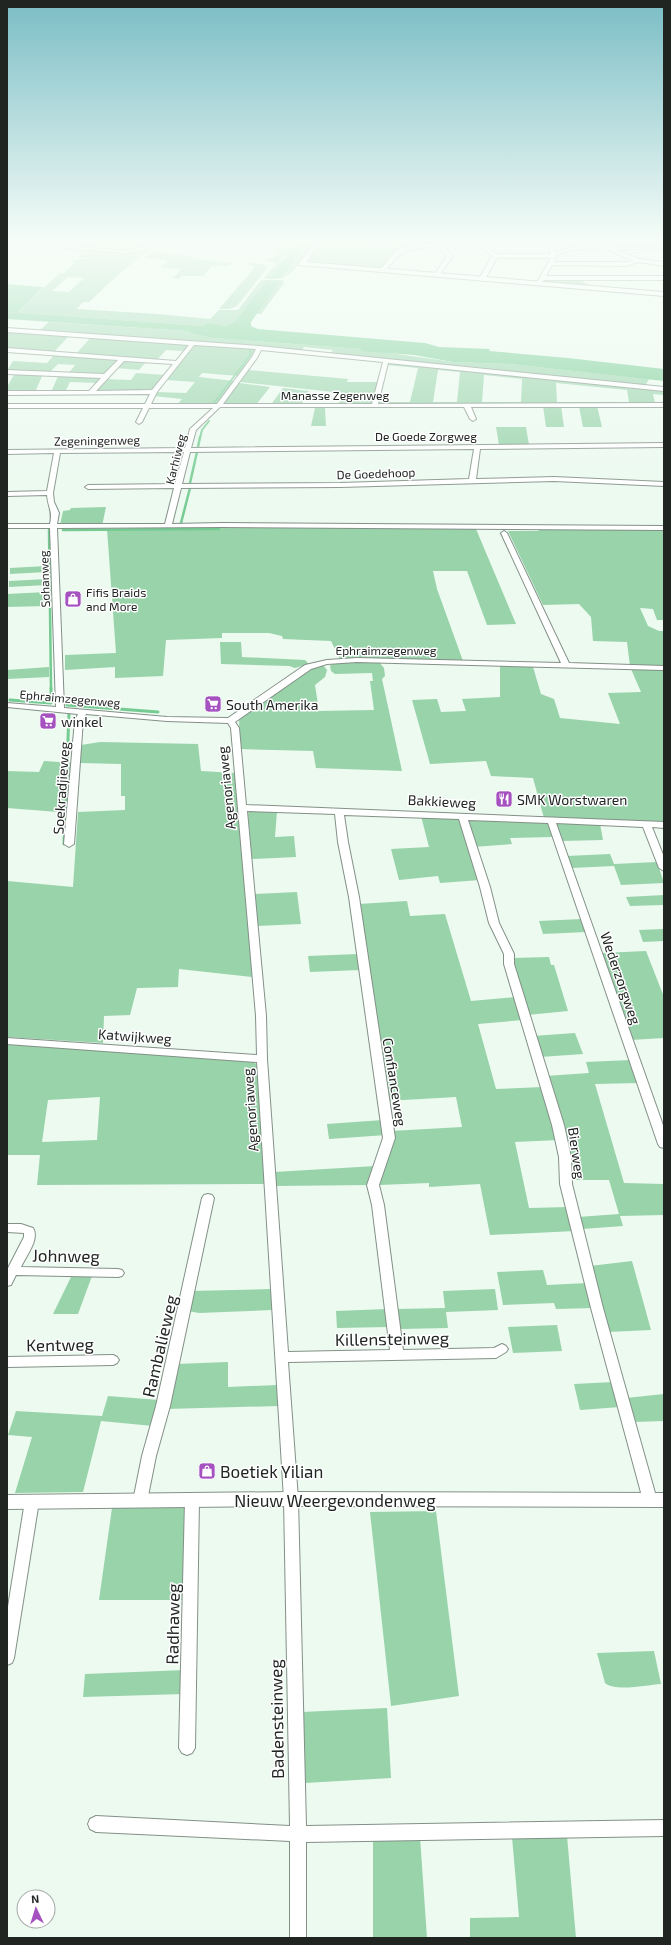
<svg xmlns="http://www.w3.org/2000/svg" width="671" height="1945" font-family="'Exo 2',sans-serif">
<rect width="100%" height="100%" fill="#ecfaf0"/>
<!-- green -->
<g fill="#98d3aa" fill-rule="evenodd">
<polygon points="7,241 156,241 139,249 121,251"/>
<polygon points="283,241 295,241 268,279 264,278 276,264 264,260 266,258 273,258 279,251 275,250"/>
<path d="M 310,241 L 317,241 C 307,253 292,280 275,279 L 286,274 L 294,259 L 296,259 Z"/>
<polygon points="324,241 371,241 371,246 395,246 395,241 449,242 409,246 380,269 308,262"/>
<path d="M 143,250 L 148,251 C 127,266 108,284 89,302 L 83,302 L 77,309 L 157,314 L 210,319 L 219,310 L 238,310 L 261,280 L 267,280 L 234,322 L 226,326 L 205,324 L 203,326 L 17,313 L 60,273 L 64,273 L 75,263 L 71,263 L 78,259 L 90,259 L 79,257 L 81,253 L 88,251 L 123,254 L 125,252 ZM 68,277 L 84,278 L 69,292 L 52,291 Z"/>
<polygon points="152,251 194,257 192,259 232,263 230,266 212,266 203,276 181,276 179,279 173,278 182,269 163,268 162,266 167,262 165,260 144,258"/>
<polygon points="250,262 266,265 267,268 237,306 229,309 219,309 256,266 248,265"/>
<polygon points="582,278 584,283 587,283 587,286 543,282 544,279"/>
<polygon points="273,280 283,280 284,283 261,314 256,314 276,286"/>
<polygon points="49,322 187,331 192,334 214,338 362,349 453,362 510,364 649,379 645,386 330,354 333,350 304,347 301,351 39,331"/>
<polygon points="7,331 70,335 53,353 7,350"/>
<polygon points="91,337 188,344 188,345 183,351 166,350 157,360 76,354"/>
<polygon points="196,344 253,349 255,350 239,376 202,373 199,377 235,381 217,404 177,405 182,399 154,396 157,392 186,393 195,382 166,380"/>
<polygon points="54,355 118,360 105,374 68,374 75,365 58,364 49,373 7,371 13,361 47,363"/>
<polygon points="124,360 146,362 139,370 115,368"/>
<path d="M 388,363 L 664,390 L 664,395 L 653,394 L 655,403 L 378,405 L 377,402 L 410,402 L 418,368 L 387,365 ZM 438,370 L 460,372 L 457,402 L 433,402 ZM 484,375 L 522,379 L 521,402 L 482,402 ZM 556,383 L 627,390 L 629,402 L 557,402 Z"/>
<polygon points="248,370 348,379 347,382 379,382 372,405 338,406 343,393 240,382"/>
<polygon points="15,373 43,374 35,392 7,392 7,387"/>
<polygon points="136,373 165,375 152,390 95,390 105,379 131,380"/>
<polygon points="59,374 103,377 98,383 70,382 65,392 51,392"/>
<polygon points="238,383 240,383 270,387 255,406 222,405"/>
<polygon points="283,388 309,391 300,406 270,406"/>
<polygon points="543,406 561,406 564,427 546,427"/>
<polygon points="579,406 597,406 602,427 583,427"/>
<polygon points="315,408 325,408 326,426 311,426"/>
<polygon points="496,427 526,427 529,445 499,445"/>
<polygon points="106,507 102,526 60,525 63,511 70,510 71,508"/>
<polygon points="228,526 476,529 516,624 487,625 467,571 433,571 437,589 463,661 340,659 331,641 283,639 282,636 269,633 222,633 222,638 166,640 163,676 115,678 115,667 65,670 65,655 116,653 107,529"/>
<polygon points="538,529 664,529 664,620 657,620 653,609 640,608 648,626 659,631 664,631 664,667 630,666 627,642 593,641 591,617 579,604 543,605 508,531 539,531"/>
<polygon points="46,566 46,572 10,574 10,568"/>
<polygon points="47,579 47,585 9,587 9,581"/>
<polygon points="47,592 47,606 7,607 7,594"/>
<polygon points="220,642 241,642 242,657 305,660 309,664 295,668 289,666 221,664"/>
<path d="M 379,662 L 384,668 L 385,676 L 382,679 L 402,771 L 316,768 L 313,751 L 240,749 L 239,719 C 254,706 305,668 323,665 L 327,670 L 325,677 L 315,685 L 319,711 L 374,710 L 370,681 L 373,681 L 372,673 L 335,674 L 331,671 L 330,665 L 337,663 Z"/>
<polygon points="500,666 533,667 541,694 554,699 560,718 620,724 608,693 641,692 631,669 664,670 664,823 544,818 533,778 491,776 486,761 430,764 412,700 437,699 441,712 466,711 462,699 500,697"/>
<polygon points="49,667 49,677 7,679 7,670"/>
<polygon points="100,742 198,744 201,771 235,773 240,808 252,977 179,969 178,987 137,988 130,1015 104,1016 103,1043 7,1037 7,881 73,887 78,812 125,810 125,796 121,796 121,764 80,763 81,745"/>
<polygon points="44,761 74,763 71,813 7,808 7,771 39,772"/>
<polygon points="250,810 277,811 275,837 294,836 296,857 252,859 248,814"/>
<polygon points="421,816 461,818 465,838 480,880 440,883 438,876 399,880 391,849 429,847"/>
<polygon points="465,818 546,822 549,824 552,837 510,838 512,844 473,847"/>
<polygon points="560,823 600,824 603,840 561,841 556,825"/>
<polygon points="610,854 614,864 657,862 664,883 621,885 614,866 571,868 567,856"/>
<polygon points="297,892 301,924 257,926 255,894"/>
<polygon points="664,895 664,905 630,906 626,897"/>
<polygon points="407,901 410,916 445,914 471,1001 516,997 523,1020 478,1024 496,1089 543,1087 559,1140 515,1142 529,1208 569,1207 575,1231 490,1235 480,1184 429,1187 429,1183 379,1185 391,1131 462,1127 456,1097 386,1101 358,904"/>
<polygon points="582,919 586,932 543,934 539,921"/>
<polygon points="664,929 664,941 643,942 639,930"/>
<polygon points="646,951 664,997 664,1038 631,1040 602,953"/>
<polygon points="358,954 360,970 310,972 308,956"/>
<polygon points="549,957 551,965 554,965 568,1011 527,1015 511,964 513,958"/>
<polygon points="575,1033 583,1054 540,1057 533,1036"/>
<path d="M 7,1044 L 254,1061 L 257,1066 L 265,1184 L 37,1185 L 40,1155 L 7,1155 ZM 100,1097 L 97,1140 L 42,1142 L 48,1100 Z"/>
<polygon points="631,1060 639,1083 595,1084 624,1183 664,1184 664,1215 620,1216 623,1226 582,1229 578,1217 619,1214 609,1180 568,1180 545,1076 589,1073 586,1062"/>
<polygon points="383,1120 386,1135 329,1139 327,1124"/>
<polygon points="376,1166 369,1185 275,1186 274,1172"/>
<polygon points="632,1261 651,1330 607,1332 590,1266"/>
<polygon points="543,1270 547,1285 588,1283 593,1308 556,1309 554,1303 503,1305 497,1272"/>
<polygon points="72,1275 92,1276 78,1314 53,1314"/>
<polygon points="271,1289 272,1310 199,1313 188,1311 191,1291"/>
<polygon points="495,1289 498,1310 446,1312 448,1328 400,1329 398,1309 445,1308 443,1291"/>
<polygon points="387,1309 388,1327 337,1328 336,1311"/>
<polygon points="557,1325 562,1351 513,1353 508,1327"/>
<polygon points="228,1362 228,1387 277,1385 278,1406 166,1409 176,1364"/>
<polygon points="614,1382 620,1407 580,1410 574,1384"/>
<polygon points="664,1394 664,1421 633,1422 626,1398"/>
<polygon points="108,1396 159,1400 153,1426 101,1421 83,1492 15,1493 32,1437 8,1435 16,1411 102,1416"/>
<polygon points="112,1508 185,1508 187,1600 99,1600"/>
<polygon points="436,1511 459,1696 391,1706 370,1512"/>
<path d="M 654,1651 L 661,1684 C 646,1685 616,1692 605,1683 L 597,1653 Z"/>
<polygon points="185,1670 184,1694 83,1697 85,1674"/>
<polygon points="387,1708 391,1778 305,1783 302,1712"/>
<polygon points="567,1836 576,1938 470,1938 470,1918 519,1917 512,1837"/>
<polygon points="373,1837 420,1837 427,1938 373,1938"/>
</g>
<!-- forest -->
<polygon fill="#77ce94" points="7,284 44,287 17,313 7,312"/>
<!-- water -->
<g fill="#75cb91">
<path d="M 295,241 L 310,241 L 296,258 L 294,258 L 295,259 C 287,271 284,280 268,279 L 284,258 L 290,258 L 284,257 Z"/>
<polygon points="267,280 277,281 278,284 251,322 251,326 258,329 425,343 439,347 490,349 489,351 568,358 664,369 664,381 510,364 453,362 414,355 361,351 361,349 214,338 192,334 187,331 7,319 7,312 203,326 206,323 226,326 234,322"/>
</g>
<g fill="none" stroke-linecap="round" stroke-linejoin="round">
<!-- stream-far2 -->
<g stroke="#75cb91" stroke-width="2">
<polyline points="214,403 248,358 251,353 250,350"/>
<polyline points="200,438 202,430 209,421"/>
</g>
<!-- stream-far1 -->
<g stroke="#75cb91" stroke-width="2.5">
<polyline points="198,447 200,437"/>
<polyline points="190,483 197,452"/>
<polyline points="181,523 190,488"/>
<polyline points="49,530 51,689"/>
<polyline points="63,530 219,529"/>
</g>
<!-- stream -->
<g stroke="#75cb91" stroke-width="3">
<polyline points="10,700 51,703 51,688"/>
<polyline points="67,705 158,712"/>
<polyline points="64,844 69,713"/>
</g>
<!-- minor casing -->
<g stroke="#839087" stroke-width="2">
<g id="minor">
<polygon points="7,241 126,251 144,247 154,241 160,241 148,249 126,253 7,243"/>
<path d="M 450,241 L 466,241 L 440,245 L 453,256 L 439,276 L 434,275 L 447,256 L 435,246 C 404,250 405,247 384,272 L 379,271 L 395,252 L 403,247 Z"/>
<path d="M 476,241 L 481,241 L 496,254 L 551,254 L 547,241 L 552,241 L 555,252 L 571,248 L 601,244 L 598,241 L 604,241 L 612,247 L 664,247 L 664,249 L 616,249 L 639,259 L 664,262 L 664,266 L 638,262 L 626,266 L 552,265 L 546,276 L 664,276 L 664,280 L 544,280 L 540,284 L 537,282 L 551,258 L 497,258 L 485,279 L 482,281 L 479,279 L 492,256 ZM 605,247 L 621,256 L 634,261 L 626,262 L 554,262 L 556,255 L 571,250 Z"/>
<path d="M 7,328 L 259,346 L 664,387 L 664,391 L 388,363 L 378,404 L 664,403 L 664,407 L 471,407 L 476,419 L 473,421 L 470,419 L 464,407 L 220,407 L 196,430 L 191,448 L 664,443 L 664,447 L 480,449 L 476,479 L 554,477 L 664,482 L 664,486 L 554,481 L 340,487 L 181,488 L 172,524 L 222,523 L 664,526 L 664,530 L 222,527 L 57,528 L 64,708 L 167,717 L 228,718 L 305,665 L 327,660 L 357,658 L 561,663 L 501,533 L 504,531 L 507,533 L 569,663 L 664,666 L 664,670 L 357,662 L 327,664 L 311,669 L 235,722 L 239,728 L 246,805 L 664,822 L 664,828 L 652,827 L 664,857 L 664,871 L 659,868 L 643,827 L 556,823 L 664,1128 L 664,1148 L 660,1147 L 658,1144 L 548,823 L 468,820 L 490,887 L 499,923 L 514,954 L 514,964 L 564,1125 L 571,1157 L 572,1184 L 603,1308 L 657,1500 L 655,1504 L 650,1506 L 645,1504 L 643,1500 L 591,1308 L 560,1184 L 559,1157 L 552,1125 L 504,964 L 504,954 L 489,923 L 480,887 L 459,819 L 344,815 L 348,842 L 359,897 L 395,1138 L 379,1185 L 384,1205 L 403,1350 L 494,1348 L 502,1344 L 506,1346 L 508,1349 L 506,1352 L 496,1358 L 288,1362 L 298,1499 L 306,1826 L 664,1820 L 664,1836 L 306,1842 L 306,1938 L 290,1938 L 290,1841 L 96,1832 L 90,1829 L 88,1824 L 90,1819 L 96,1816 L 290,1826 L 284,1499 L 257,1062 L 7,1044 L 7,1038 L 257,1055 L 256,1016 L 231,728 L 228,723 L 167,721 L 86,714 L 83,720 L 74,844 L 69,847 L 64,844 L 75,720 L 78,714 L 7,707 L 7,703 L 56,707 L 50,528 L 7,528 L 7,524 L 50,524 C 53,510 48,508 47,495 L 7,496 L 7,492 L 47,491 L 54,453 L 7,454 L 7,450 L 185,448 L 190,429 L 213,408 L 149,408 L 142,422 L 139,424 L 136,422 L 143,408 L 7,408 L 7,404 L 145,404 L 150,394 L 7,395 L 7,391 L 89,391 L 101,378 L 7,374 L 7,370 L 104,374 L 118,360 L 7,352 L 7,348 L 176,361 L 189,345 L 7,332 ZM 194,345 L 256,349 L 252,357 L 217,404 L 151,404 L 157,392 ZM 261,350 L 383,362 L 372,404 L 223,404 L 257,358 ZM 124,361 L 173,364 L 152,390 L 96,391 ZM 474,449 L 469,479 L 340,483 L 182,484 L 190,452 ZM 184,452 L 175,484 L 88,485 L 85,487 L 88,489 L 174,488 L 165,524 L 57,524 L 59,513 L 54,502 L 53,493 L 60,453 ZM 247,811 L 335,814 L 338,842 L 349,897 L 383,1138 L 367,1185 L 372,1205 L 390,1350 L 288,1352 L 267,1059 L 266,1016 Z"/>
<polygon points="208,1194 212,1195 214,1198 170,1406 156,1456 147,1501 145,1505 140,1507 135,1505 133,1501 142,1456 156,1406 202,1198 204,1195"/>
<path d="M 7,1224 L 21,1224 L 33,1228 C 40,1239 26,1256 21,1267 L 118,1269 L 122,1270 L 124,1273 L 122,1276 L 118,1277 L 16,1275 L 11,1285 L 7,1286 L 7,1270 L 24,1237 L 24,1233 L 7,1232 Z"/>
<polygon points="113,1355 117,1357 119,1360 117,1363 113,1365 7,1367 7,1357"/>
<polygon points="32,1495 37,1497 39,1501 14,1658 12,1663 7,1665 7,1613 25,1501 27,1497"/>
<polygon points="192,1495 197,1497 199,1501 195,1748 192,1753 187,1755 182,1753 179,1748 185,1501 187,1497"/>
</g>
</g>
<!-- tertiary casing -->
<g stroke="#839087" stroke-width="2">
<g id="tertiary">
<polygon points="316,241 323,241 306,262 664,292 664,296 299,265 299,263"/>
<polygon points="291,1492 664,1493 664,1507 291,1506 7,1509 7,1495"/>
</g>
</g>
<!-- minor -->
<use href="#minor" fill="#fff" fill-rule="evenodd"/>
<!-- tertiary -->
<use href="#tertiary" fill="#fff" fill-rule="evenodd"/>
</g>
<!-- sky -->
<linearGradient id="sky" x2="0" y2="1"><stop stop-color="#7abdc5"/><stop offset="0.47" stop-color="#f6fdf8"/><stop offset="1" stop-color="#f6fdf8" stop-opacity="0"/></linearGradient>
<rect width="671" height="513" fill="url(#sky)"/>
<!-- icons -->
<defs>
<g id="shop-square" transform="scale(0.9)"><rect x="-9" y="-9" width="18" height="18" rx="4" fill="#a551c0" stroke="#fff"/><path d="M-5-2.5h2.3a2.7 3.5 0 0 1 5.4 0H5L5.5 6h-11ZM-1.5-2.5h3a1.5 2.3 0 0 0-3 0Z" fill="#fff"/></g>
<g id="supermarket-square" transform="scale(0.9)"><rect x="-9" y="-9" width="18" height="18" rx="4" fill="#a551c0" stroke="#fff"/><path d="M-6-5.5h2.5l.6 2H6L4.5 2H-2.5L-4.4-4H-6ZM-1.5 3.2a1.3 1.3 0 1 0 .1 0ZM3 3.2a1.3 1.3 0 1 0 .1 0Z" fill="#fff"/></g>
<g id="restaurant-square" transform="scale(0.9)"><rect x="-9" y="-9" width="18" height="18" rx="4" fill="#a551c0" stroke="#fff"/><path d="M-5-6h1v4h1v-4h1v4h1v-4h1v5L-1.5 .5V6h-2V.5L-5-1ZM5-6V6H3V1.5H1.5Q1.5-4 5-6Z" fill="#fff"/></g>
</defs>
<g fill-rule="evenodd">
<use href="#shop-square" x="73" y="599"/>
<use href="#supermarket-square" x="213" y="704"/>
<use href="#supermarket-square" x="48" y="721"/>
<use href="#restaurant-square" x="504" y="799"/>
<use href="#shop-square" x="207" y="1471"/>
</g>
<g text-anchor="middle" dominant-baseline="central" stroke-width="3" stroke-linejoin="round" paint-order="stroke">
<!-- far-street labels -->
<g font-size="12" fill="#202522" stroke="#fff">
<text x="335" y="395">Manasse Zegenweg</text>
<text x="426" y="436">De Goede Zorgweg</text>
<text transform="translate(97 440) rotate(-1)">Zegeningenweg</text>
<text transform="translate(175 459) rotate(-76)">Karhiweg</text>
<text transform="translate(376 473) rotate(-2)">De Goedehoop</text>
<text transform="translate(44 579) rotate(-92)">Sohanweg</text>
<text x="386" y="650">Ephraimzegenweg</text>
<text transform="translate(70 698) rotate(5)">Ephraimzegenweg</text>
</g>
<!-- far-poi labels -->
<g font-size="12" fill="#202522" stroke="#fff" text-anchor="start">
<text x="86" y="592">Fifis Braids<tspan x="86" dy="14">and More</tspan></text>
</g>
<!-- poi labels -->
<g font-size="14" fill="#202522" stroke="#fff" text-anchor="start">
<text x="226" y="704">South Amerika</text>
<text x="61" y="721">winkel</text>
<text x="517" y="799">SMK Worstwaren</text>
</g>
<!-- street labels -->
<g font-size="14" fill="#202522" stroke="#fff">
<text transform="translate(61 788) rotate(-86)">Soekradjieweg</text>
<text transform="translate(226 788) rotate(-96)">Agenoriaweg</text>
<text transform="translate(442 801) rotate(3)">Bakkieweg</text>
<text transform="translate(621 978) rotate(71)">Wederzorgweg</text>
<text transform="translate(135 1036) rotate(4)">Katwijkweg</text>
<text transform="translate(395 1082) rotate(81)">Confianceweg</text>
<text transform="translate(250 1110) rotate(-94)">Agenoriaweg</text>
<text transform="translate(577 1153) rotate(82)">Bierweg</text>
</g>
<!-- near-street labels -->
<g font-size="17" fill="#202522" stroke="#fff">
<text transform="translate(66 1255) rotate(1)">Johnweg</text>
<text transform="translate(392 1338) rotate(-1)">Killensteinweg</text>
<text transform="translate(60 1344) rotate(-1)">Kentweg</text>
<text transform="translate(159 1346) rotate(-77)">Rambalieweg</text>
<text x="335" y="1500">Nieuw Weergevondenweg</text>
<text transform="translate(172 1624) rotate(-89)">Radhaweg</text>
<text transform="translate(276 1719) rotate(-91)">Badensteinweg</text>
</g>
<!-- near-poi labels -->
<g font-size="17" fill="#202522" stroke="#fff" text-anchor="start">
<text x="220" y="1471">Boetiek Yilian</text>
</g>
</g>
<!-- border -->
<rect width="671" height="1945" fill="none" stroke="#202522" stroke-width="16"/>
<!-- north arrow -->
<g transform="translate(36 1909) rotate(356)"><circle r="19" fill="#ffffff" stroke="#a6a8a7"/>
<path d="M0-3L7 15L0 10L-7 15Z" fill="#a551c0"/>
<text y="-6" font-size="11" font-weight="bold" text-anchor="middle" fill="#202522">N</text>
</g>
</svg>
